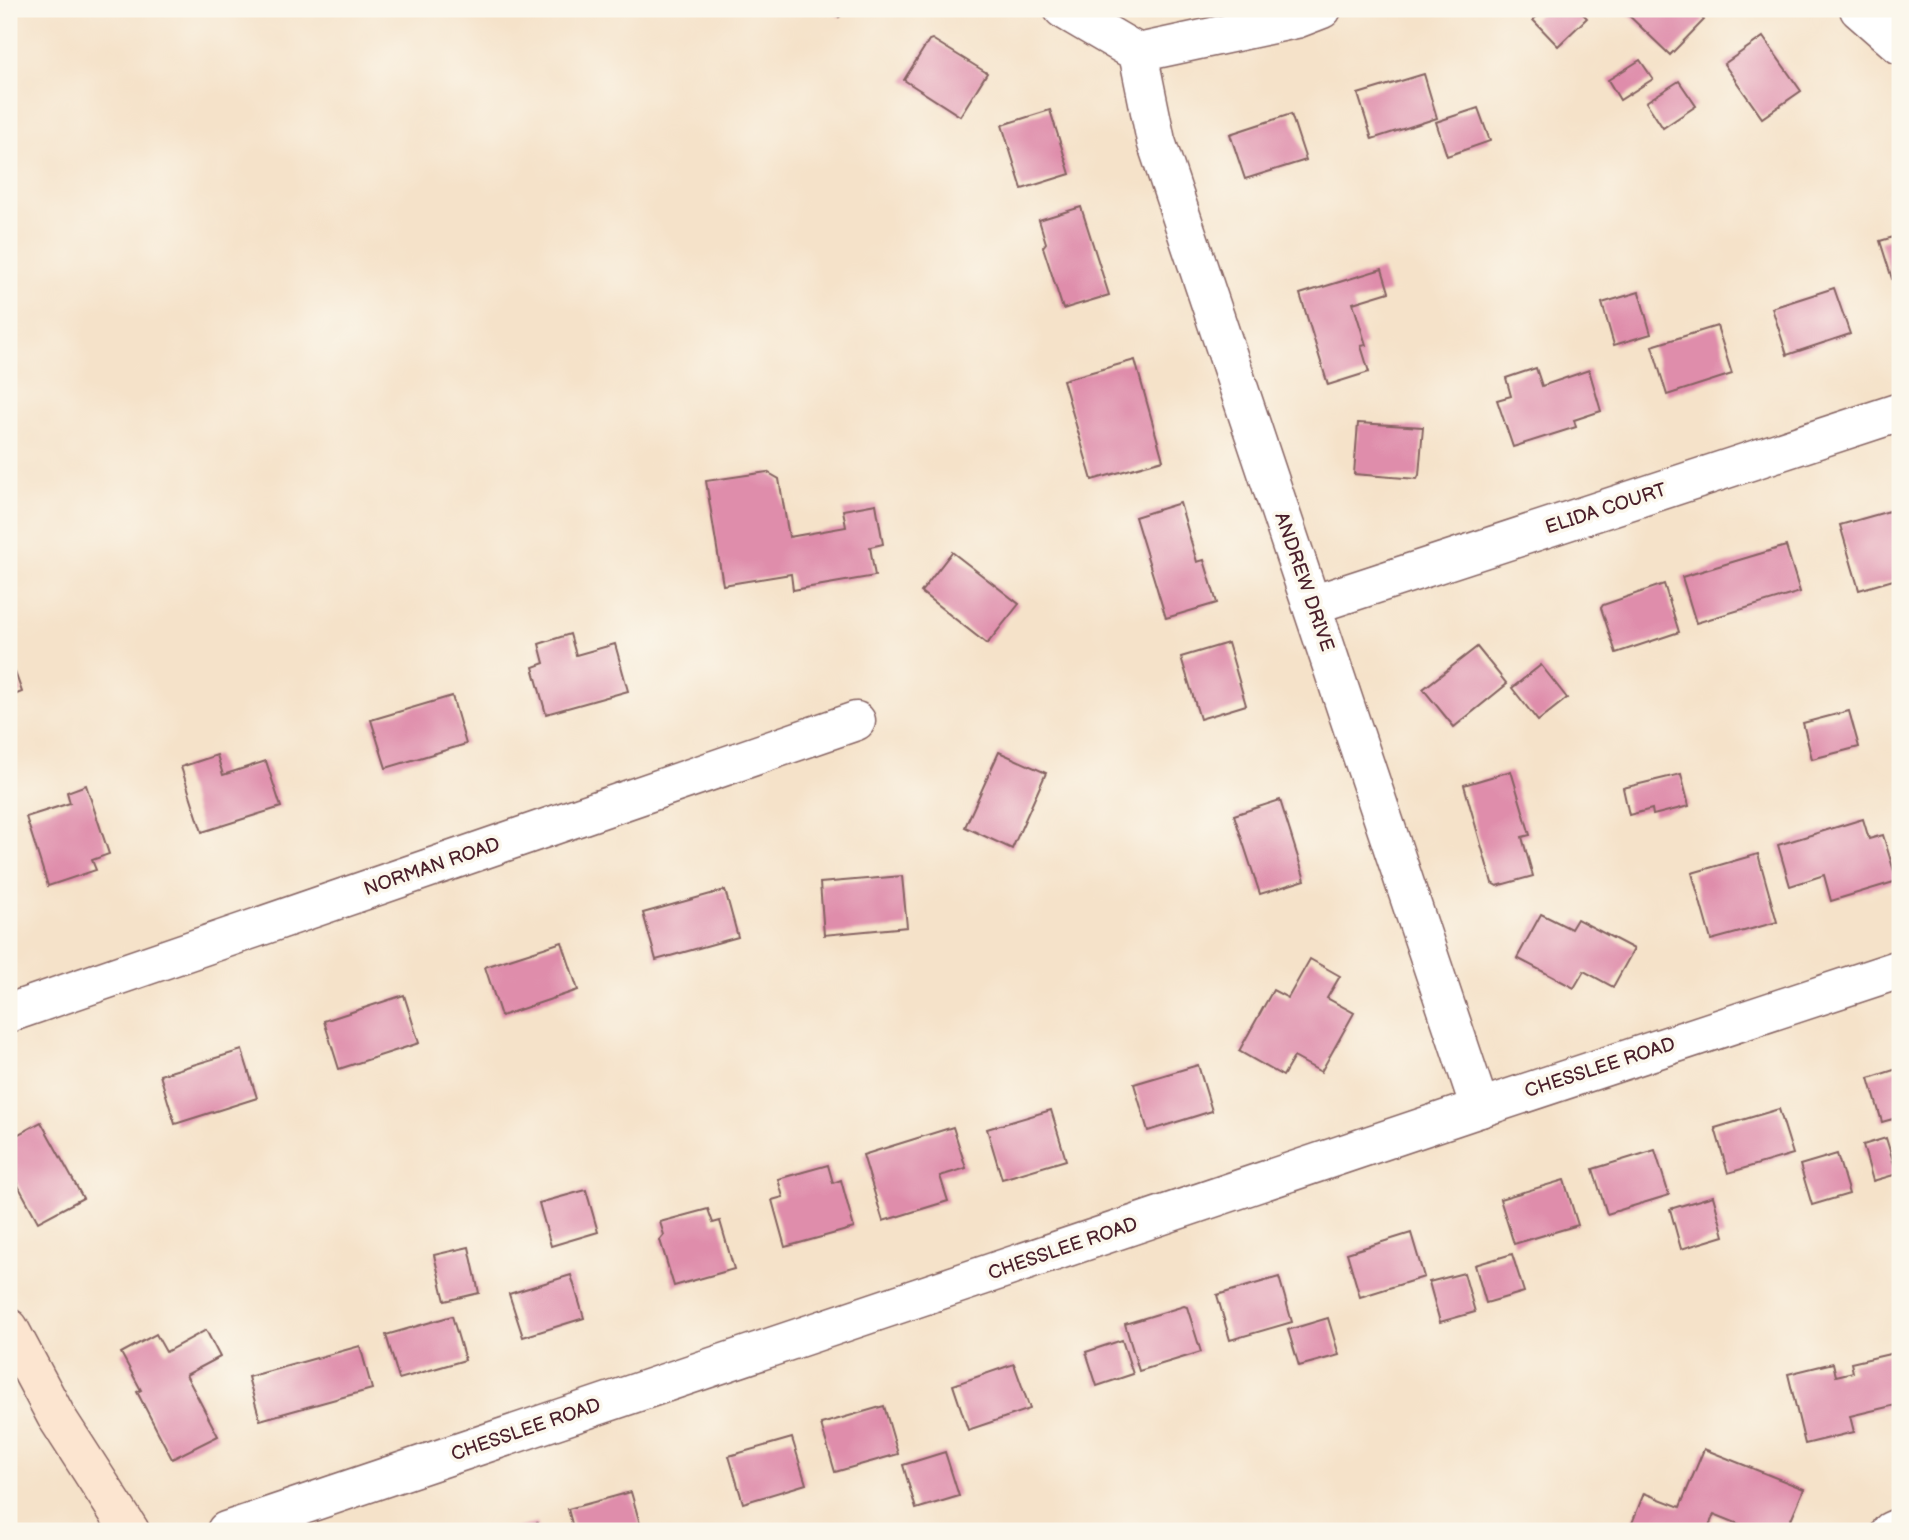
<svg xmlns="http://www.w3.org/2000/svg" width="1909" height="1540" font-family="'Balsamiq Sans',sans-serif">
<rect width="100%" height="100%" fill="#fbf7ec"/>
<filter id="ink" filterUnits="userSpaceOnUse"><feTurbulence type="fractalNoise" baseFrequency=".0143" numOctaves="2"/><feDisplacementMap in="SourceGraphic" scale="14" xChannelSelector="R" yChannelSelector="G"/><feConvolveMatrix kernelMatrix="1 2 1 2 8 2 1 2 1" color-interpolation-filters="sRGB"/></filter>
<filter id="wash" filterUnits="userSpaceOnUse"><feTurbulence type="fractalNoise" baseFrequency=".00686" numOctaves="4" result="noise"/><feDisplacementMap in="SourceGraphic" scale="28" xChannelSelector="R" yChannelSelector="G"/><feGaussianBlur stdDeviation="1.57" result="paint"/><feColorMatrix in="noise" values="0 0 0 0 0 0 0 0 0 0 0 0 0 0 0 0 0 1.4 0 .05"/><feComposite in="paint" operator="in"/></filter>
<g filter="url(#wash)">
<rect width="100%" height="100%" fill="#f5e2c9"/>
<g id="blocks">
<!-- building -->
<g fill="#df8dab">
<polygon points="832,9 849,9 839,17"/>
<polygon points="1544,9 1578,9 1587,18 1558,46 1533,20"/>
<polygon points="1622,9 1693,9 1704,20 1670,55"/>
<polygon points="1763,37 1801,91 1762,118 1724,64"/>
<polygon points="932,39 987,73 960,116 904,80 929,40"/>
<polygon points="1640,60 1653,79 1620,100 1608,80"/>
<polygon points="1424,74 1437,118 1372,139 1358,94"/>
<polygon points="1679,81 1696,106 1663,128 1646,102"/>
<polygon points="1478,108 1490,141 1447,156 1436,122"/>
<polygon points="1050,110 1070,174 1022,189 1002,125"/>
<polygon points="1291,114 1306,160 1245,179 1230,134"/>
<polygon points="1081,207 1109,295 1063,309 1043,247 1046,243 1039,220"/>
<polygon points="1900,235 1900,304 1880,241"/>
<polygon points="1382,269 1389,292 1353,303 1366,345 1361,346 1369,372 1328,385 1300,294"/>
<polygon points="1834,288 1850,334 1787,355 1772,308"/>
<polygon points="1639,292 1651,334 1614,345 1602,303"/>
<polygon points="1717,326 1732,374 1667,395 1652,346"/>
<polygon points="1135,360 1163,460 1092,480 1063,380"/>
<polygon points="1536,368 1542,386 1589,370 1601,411 1574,420 1576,427 1513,447 1497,400 1511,396 1506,378"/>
<polygon points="1358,423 1423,427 1419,475 1417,479 1354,474"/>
<polygon points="767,472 779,479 789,537 846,527 843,510 876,504 883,544 870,547 875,576 793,590 791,574 723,585 706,481"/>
<polygon points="1180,503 1197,562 1204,560 1217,603 1166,618 1135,517"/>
<polygon points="1900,508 1900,578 1859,590 1840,525"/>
<polygon points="1786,546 1800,592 1696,623 1682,577"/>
<polygon points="952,552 1019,604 987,644 921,592"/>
<polygon points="1664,584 1679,632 1616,653 1601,608 1603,605"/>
<polygon points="570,634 576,655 615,644 628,691 546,714 533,667 544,663 539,644"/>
<polygon points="1228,643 1246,705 1200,719 1181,657"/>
<polygon points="1477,647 1507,684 1454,727 1423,689"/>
<polygon points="9,655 22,692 9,697"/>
<polygon points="1541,665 1567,698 1538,721 1512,688"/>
<polygon points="452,696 466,744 386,768 371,720"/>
<polygon points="1849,711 1859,747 1812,759 1803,723"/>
<polygon points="999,752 1046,773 1012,849 965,827"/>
<polygon points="217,755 223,775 266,761 281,807 202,832 181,767"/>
<polygon points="1511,771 1530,835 1522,837 1533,876 1497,886 1492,883 1464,785"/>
<polygon points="1681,774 1689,806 1653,815 1652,809 1629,815 1623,788"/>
<polygon points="86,785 109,854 92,860 96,870 48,886 26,817 70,803 67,792"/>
<polygon points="1280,800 1305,880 1260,894 1234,815"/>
<polygon points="1863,819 1869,839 1883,835 1897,881 1831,901 1824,875 1790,886 1778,845"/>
<polygon points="1758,854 1777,922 1711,940 1692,873"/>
<polygon points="902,876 907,927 824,935 820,883"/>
<polygon points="725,890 738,937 656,960 643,913"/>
<polygon points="1541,914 1571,929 1577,919 1634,949 1613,987 1584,971 1574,988 1517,958"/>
<polygon points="562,942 578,990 501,1016 485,967"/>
<polygon points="1310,959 1340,976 1327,998 1354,1013 1321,1072 1294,1057 1283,1076 1239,1051 1273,990 1288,998"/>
<polygon points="404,995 419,1043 339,1069 324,1021"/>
<polygon points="242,1050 257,1098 175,1124 160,1075"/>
<polygon points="1198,1065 1212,1111 1148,1131 1134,1084"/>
<polygon points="1900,1068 1900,1117 1882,1122 1869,1078"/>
<polygon points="1779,1109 1793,1154 1728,1173 1715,1128"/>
<polygon points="1051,1110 1066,1160 1002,1179 987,1129"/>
<polygon points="41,1122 83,1198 38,1222 9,1169 9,1139"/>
<polygon points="953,1127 966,1168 940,1176 948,1201 883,1221 863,1155"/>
<polygon points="1886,1138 1897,1174 1873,1181 1863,1145"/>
<polygon points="1655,1150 1669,1195 1607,1214 1593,1169"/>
<polygon points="1837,1154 1849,1194 1812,1205 1800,1165"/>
<polygon points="828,1165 833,1183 841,1180 854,1228 785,1247 772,1200 783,1197 778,1179"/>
<polygon points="1564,1180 1578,1225 1514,1244 1500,1199"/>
<polygon points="586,1190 598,1232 551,1246 539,1203"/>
<polygon points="1713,1196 1724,1236 1681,1249 1670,1209"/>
<polygon points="708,1209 713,1223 720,1221 734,1269 674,1286 660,1240 664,1235 660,1222"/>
<polygon points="1411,1233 1424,1277 1360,1297 1347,1253"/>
<polygon points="469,1247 479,1293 445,1301 434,1255"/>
<polygon points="1512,1254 1524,1292 1486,1303 1475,1265"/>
<polygon points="1464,1273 1475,1312 1440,1322 1429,1282"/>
<polygon points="571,1275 584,1318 523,1337 509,1294"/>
<polygon points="1279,1277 1292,1322 1230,1340 1217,1295"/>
<polygon points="1184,1306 1187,1307 1201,1352 1139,1371 1125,1324"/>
<polygon points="452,1316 465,1360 399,1379 386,1335"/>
<polygon points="1328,1318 1339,1355 1299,1366 1288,1330"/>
<polygon points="206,1330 220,1357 186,1375 218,1436 172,1459 137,1392 141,1390 121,1353 156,1334 166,1352"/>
<polygon points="1122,1340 1133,1374 1097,1386 1086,1352"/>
<polygon points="360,1346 372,1389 260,1420 248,1377"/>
<polygon points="1894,1353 1900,1379 1900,1404 1850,1416 1854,1432 1805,1444 1788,1374 1833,1363 1836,1376 1853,1372 1851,1363"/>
<polygon points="1014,1364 1030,1409 968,1430 953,1385"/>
<polygon points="884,1406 898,1454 835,1472 821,1424"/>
<polygon points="792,1438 806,1484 743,1503 729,1456"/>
<polygon points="1704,1449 1804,1489 1786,1531 1756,1531 1714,1514 1707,1531 1629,1531 1644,1493 1680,1507"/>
<polygon points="945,1452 959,1496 916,1509 903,1465"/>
<polygon points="631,1492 642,1531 574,1531 568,1509"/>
<polygon points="537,1523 539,1531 510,1531 510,1530"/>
</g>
</g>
</g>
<g filter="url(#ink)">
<use href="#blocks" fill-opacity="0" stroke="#866362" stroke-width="2"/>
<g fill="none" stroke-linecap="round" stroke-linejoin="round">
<!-- minor casing -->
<g stroke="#866362" stroke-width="41">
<g id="minor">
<polyline points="1063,9 1138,53 1296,19 1322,9"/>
<polyline points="1859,9 1900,45"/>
<polyline points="1138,53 1156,141 1480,1108"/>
<polyline points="1312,605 1900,412"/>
<polyline points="9,1013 856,721"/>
<polyline points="226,1531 1480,1108 1900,969"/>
<polyline points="1891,1531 1900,1527"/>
</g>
</g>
<!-- secondary casing -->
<g stroke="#866362" stroke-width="41">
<polyline id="secondary" points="9,1328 56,1416 130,1531"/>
</g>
<!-- minor -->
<use href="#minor" stroke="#fff" stroke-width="38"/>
<!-- secondary -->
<use href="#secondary" stroke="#fce5d0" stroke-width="38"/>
</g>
</g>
<g text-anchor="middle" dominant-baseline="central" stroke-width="7" stroke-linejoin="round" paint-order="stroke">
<!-- street labels -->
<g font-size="19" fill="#4a1f2b" stroke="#fbf7ec">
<text transform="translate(1606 509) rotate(-18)">ELIDA COURT</text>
<text transform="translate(1304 582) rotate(71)">ANDREW DRIVE</text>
<text transform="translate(432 867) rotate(-19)">NORMAN ROAD</text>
<text transform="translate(1600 1068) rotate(-18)">CHESSLEE ROAD</text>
<text transform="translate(1063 1249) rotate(-19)">CHESSLEE ROAD</text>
<text transform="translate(526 1430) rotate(-19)">CHESSLEE ROAD</text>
</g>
</g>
<!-- margin -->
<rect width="1909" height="1540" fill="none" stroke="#fbf7ec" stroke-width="35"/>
</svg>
